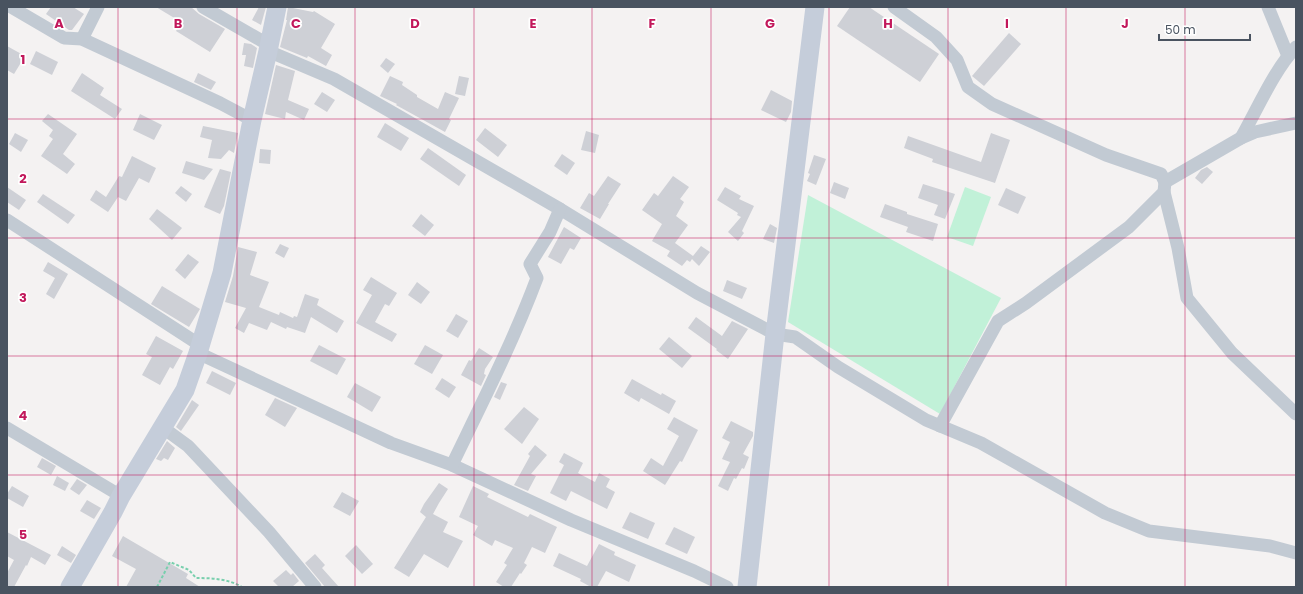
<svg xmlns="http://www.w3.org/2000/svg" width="1303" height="594" font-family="Poppins,sans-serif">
<rect width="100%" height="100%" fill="#f4f2f2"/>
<!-- green -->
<g fill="#c1f1d8">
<polygon points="965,187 991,197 973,246 947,237"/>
<polygon points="808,195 1001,298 940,414 788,322"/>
</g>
<!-- building -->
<g fill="#ced0d6">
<polygon points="51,7 73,7 84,14 72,30 69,30 46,14"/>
<polygon points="156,7 191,7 199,14 225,29 210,52 176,31 181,22"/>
<polygon points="259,7 266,7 261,25 252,20"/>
<polygon points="288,7 313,12 314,11 335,24 321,48 332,55 326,66 308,56 307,58 280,47 287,20 286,20"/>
<polygon points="850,7 869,7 939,54 920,82 837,26"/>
<polygon points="1009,33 1021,44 984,86 972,76"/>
<polygon points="244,43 251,44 257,48 253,68 244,66 246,55 242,55"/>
<polygon points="7,46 25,56 14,74 7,70"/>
<polygon points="36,51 58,62 52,75 30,64"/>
<polygon points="386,58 395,64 388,73 380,66"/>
<polygon points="276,65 295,71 288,100 309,109 304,120 286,112 285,119 265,114"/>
<polygon points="82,73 104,88 100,95 122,109 115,119 71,91"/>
<polygon points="198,73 216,82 211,90 194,82"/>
<polygon points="390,76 403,82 402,85 417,95 417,97 438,109 445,92 459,98 449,119 451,120 445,132 396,105 397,104 380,96"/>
<polygon points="459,76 469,78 465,96 455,94"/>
<polygon points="771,90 792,101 791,112 786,122 761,110"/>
<polygon points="322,92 335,100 327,112 314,104"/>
<polygon points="48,114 77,134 63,154 75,164 67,174 41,156 53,139 49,136 53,130 42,121"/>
<polygon points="140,114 162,125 154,140 133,130"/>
<polygon points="385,123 409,138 401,151 377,137"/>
<polygon points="203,126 238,133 234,153 229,150 221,159 208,158 212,140 200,137"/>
<polygon points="485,128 507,145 498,157 476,140"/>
<polygon points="586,131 599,135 595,153 581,150"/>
<polygon points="15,133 28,140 21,152 9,144"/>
<polygon points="991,133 1010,140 995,183 932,162 933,159 904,148 908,136 981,162"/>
<polygon points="428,148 466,175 459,186 420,159"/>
<polygon points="260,149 271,150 270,164 259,163"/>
<polygon points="562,154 575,163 567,175 554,166"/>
<polygon points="814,155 826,159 816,185 807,181 810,174 808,173"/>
<polygon points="132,156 156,168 149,183 139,178 126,201 118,197 108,212 90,200 96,190 106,197 119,176 122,177"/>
<polygon points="186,161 213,169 204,180 182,173"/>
<polygon points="1207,167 1213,172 1202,184 1195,178 1201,170"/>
<polygon points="220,169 231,172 224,206 220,214 204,207"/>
<polygon points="608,176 621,184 608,204 609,204 600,219 580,208 589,193 594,196"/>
<polygon points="673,176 689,187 680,199 684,202 676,216 688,225 675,243 693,256 701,246 710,252 699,266 692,259 690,262 687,260 682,266 667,256 670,251 652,241 662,224 642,210 654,193 658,196"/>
<polygon points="834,182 849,188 845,199 830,193"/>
<polygon points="923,184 955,194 945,219 934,215 938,205 918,198"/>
<polygon points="181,186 192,194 186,202 175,193"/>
<polygon points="7,187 26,200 19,210 7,202"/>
<polygon points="725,187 741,196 739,199 754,206 742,231 744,233 738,241 728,232 741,217 737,215 738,213 717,200"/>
<polygon points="1006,188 1026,197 1018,214 998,205"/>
<polygon points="43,194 75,215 68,224 37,202"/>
<polygon points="885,204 907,212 907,214 938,224 933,241 906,232 908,227 880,217"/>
<polygon points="157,209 182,228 172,240 149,219"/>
<polygon points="421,214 434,225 425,236 412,226"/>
<polygon points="770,224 777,228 774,243 763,239"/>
<polygon points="564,227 581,238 574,250 570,248 561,264 548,257"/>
<polygon points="280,244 289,248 284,258 275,253"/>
<polygon points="238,247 257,252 250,275 269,282 259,307 279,315 280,312 293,318 294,316 297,317 305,294 319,299 317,305 344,321 337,333 311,317 305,333 287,327 286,329 271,322 267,330 249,323 244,333 235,328 246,308 225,302 233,276"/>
<polygon points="188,254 199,262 185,279 175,270"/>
<polygon points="48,262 68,274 54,299 46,294 55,278 43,271"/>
<polygon points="371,277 397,293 389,306 385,304 375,322 397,334 392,342 356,323 372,295 363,290"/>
<polygon points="727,280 747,288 742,299 723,291"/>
<polygon points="417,282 430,292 421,304 408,295"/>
<polygon points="162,286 200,309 189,327 151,304"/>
<polygon points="456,314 468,321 458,338 446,331"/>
<polygon points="696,317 722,336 732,321 748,329 728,359 716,350 717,349 688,328"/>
<polygon points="156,336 183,351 173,369 170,367 160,385 142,375 152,357 146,354"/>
<polygon points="669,337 692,356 682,368 659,349"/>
<polygon points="319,345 346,359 337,375 310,361"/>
<polygon points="425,345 443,355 432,374 414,364"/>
<polygon points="479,348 493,357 485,369 484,374 486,375 481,386 461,375 469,360 471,361"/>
<polygon points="212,371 236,383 230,395 206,383"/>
<polygon points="442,378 456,387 449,398 435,389"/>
<polygon points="632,379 661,395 662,393 676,401 669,414 641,398 639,402 624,393"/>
<polygon points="501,382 507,384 500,400 494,397"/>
<polygon points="355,383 381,397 372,412 347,397"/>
<polygon points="275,398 297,408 285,427 265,415"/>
<polygon points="192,400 199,405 181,431 176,427"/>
<polygon points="524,407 539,419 522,444 504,429"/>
<polygon points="674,417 698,430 682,462 680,461 665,485 643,471 651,458 663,466 679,436 667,429"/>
<polygon points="731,421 753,432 753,436 743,454 749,457 744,469 742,468 736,479 734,478 728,491 718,486 730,462 722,459 730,442 722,438"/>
<polygon points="167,441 175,448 168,460 164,458 161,461 156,459"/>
<polygon points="535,445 547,455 531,474 536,476 528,491 514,485 530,456 528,454"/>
<polygon points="564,453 583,463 578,473 595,482 599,473 610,479 606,487 615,492 607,509 571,491 566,501 550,493 564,465 559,462"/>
<polygon points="42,458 56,466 51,475 37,467"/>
<polygon points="57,476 69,483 65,491 53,485"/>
<polygon points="77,479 87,485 79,495 70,489"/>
<polygon points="439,483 448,489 439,503 433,514 448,522 443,532 463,541 448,568 424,554 409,577 394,568 426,517 420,512 424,504"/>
<polygon points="12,486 29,496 23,507 7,498 7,494"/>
<polygon points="473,486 489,494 487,497 528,517 530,514 557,527 545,553 532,547 524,563 527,565 521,574 520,573 511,587 504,587 496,582 507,565 504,563 513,548 495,540 492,546 473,535 478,526 459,517"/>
<polygon points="342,492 359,501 350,516 333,507"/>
<polygon points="87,500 101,508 94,519 80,511"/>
<polygon points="630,512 655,523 648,539 622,528"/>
<polygon points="674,527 695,537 687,554 665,544"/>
<polygon points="7,532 51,555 45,565 31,557 27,566 26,565 14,587 7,587 7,573 14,560 7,556"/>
<polygon points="123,536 188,574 186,578 200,587 126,587 136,569 112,556"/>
<polygon points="599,544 615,552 614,555 636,565 629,582 606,571 597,587 591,587 580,581 581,579 553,566 559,553 587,566"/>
<polygon points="356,545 373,564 362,574 345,556"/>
<polygon points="62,546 76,555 71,563 57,555"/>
<polygon points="315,554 325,565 322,568 339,587 325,587 305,563"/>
<polygon points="286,570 291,575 293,573 299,581 292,587 279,587 273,581"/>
</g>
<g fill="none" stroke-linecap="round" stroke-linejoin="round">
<!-- path -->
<path stroke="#78cfad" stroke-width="2" stroke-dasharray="3 2" stroke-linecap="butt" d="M 157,587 L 170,562 L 189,570 L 196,578 C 212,578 229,579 242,587"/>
<!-- street -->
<g stroke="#c2cad3" stroke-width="13">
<polyline points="11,7 64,38 82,39 220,103 252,120"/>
<polyline points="203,7 269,45"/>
<polyline points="894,7 936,37 957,60 968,87 992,104 1106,155 1161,174 1165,182 1241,138 1255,132 1296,123"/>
<polyline points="1268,7 1288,56"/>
<polyline points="82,39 98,7"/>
<polyline points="268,51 334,79 560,209 697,293 775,334 795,337 838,367 926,420 981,443 1105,513 1149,531 1270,546 1296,553"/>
<path d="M 1241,138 C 1257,110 1274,70 1296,47"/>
<polyline points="1164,192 1178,248 1187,298 1232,353 1296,414"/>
<polyline points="7,220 200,345"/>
<polyline points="198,353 391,443 452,465 571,520 694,571 727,587"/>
<polyline points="940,426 998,321 1026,303 1129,227 1164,192 1165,182"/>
<polyline points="162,427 188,446 269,532 315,587"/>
<polyline points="7,428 121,496"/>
<path d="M 452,465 C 482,403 513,342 537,278 L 530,264 L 550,232 L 560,209"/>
</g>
<!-- secondary -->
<g stroke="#c5cdda" stroke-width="19">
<polyline points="70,587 113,512 121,496 185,390 198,353 222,273 252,120 268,51 277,7"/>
<polyline points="747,587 775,334 815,7"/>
</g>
</g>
<!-- grid -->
<path fill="none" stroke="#c2185b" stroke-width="1" stroke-opacity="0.55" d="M 118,7 L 118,587M 237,7 L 237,587M 355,7 L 355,587M 474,7 L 474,587M 592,7 L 592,587M 711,7 L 711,587M 829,7 L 829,587M 948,7 L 948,587M 1066,7 L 1066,587M 1185,7 L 1185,587M 7,119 L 1296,119M 7,238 L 1296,238M 7,356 L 1296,356M 7,475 L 1296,475"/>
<g font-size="13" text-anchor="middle" font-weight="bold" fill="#c2185b" stroke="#fff" stroke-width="3.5" stroke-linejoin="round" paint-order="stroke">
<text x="59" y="28">A</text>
<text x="178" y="28">B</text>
<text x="296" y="28">C</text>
<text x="415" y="28">D</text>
<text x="533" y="28">E</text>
<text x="652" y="28">F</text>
<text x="770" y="28">G</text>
<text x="888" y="28">H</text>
<text x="1007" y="28">I</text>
<text x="1125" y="28">J</text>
<text x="23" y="64">1</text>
<text x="23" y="183">2</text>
<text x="23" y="302">3</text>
<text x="23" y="420">4</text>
<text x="23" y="539">5</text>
</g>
<!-- border -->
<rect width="1303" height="594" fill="none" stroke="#495360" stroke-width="16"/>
<!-- scale -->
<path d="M1159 34v6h91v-6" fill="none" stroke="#495360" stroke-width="2"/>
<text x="1165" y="34" font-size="12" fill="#495360" stroke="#ffffff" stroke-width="3" paint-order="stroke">50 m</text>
</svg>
